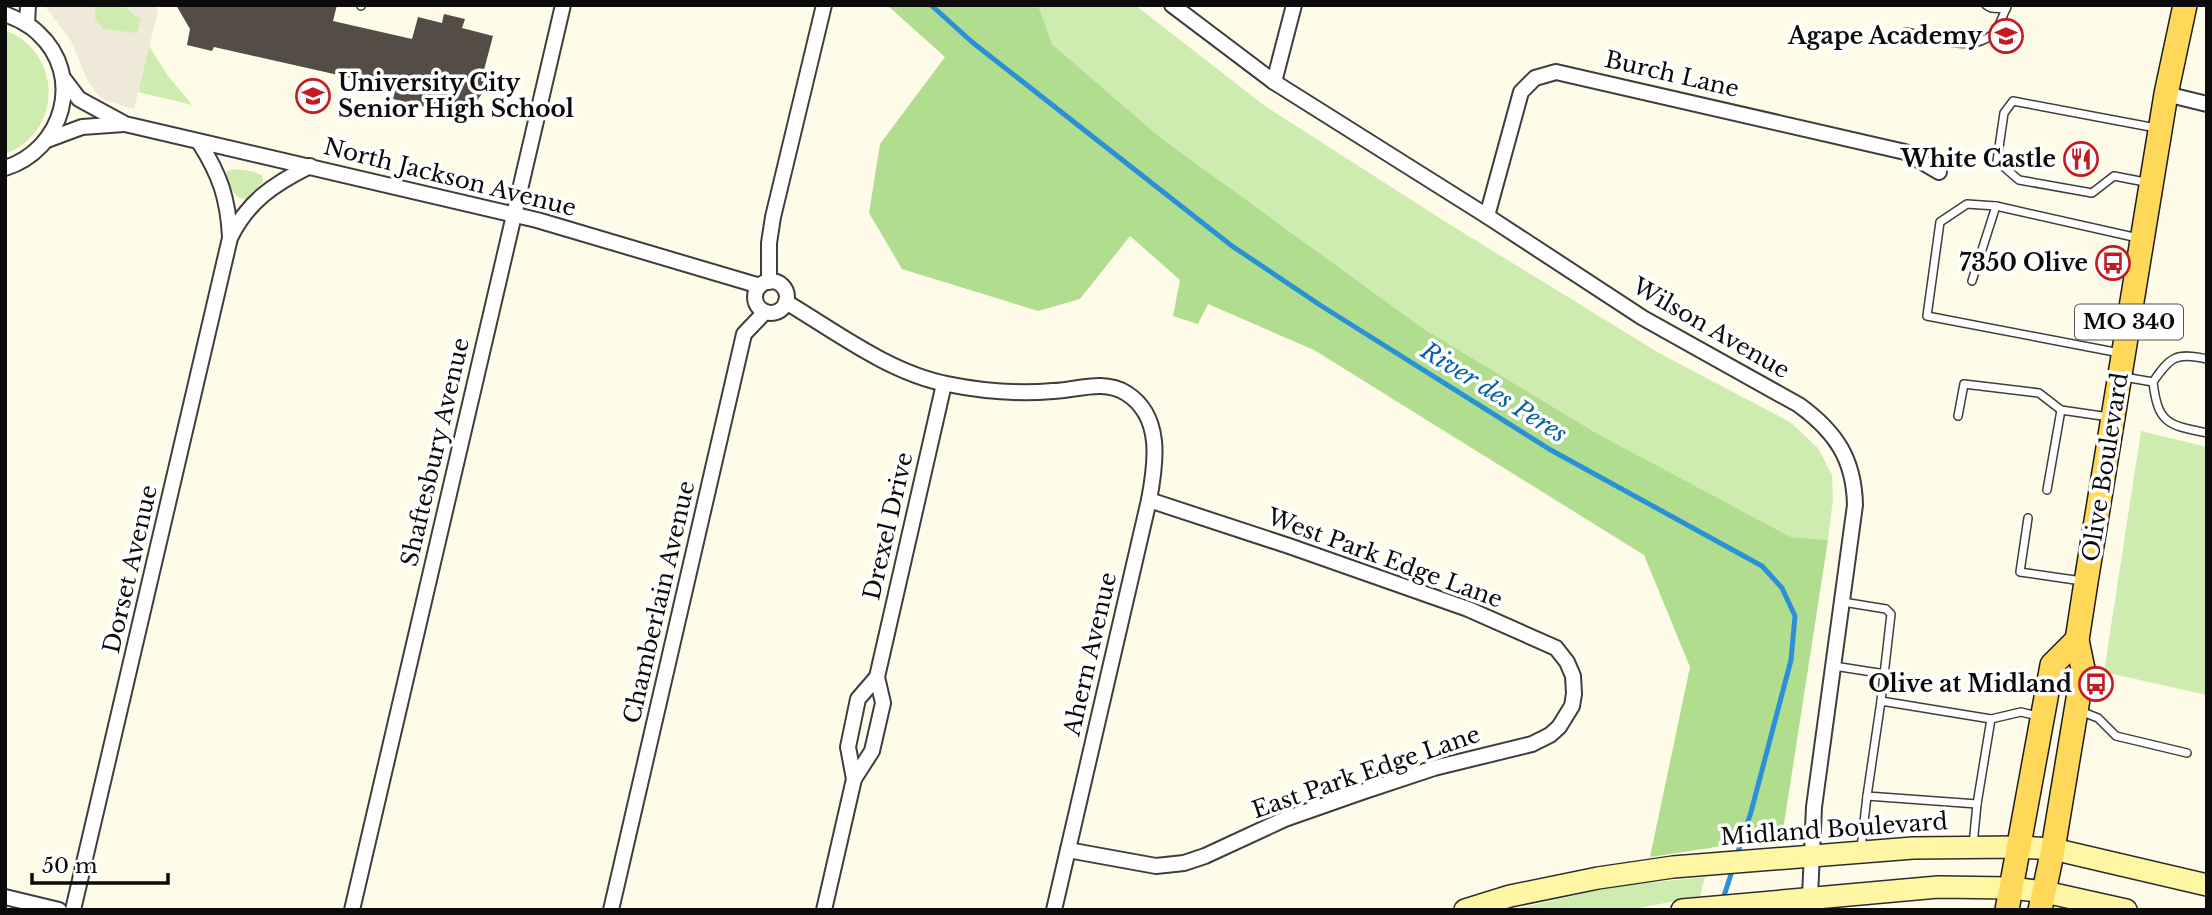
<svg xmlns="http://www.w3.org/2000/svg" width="2212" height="915" font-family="'Libre Baskerville',serif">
<rect width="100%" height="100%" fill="#fffbe9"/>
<!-- green -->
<g fill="#cfecb0">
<polygon points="94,5 125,5 134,15 142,18 138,34 108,31 103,29 95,20"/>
<polygon points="1038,5 1135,5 1265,106 1449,224 1659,353 1790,422 1818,448 1832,475 1833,499 1828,540 1791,537 1598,434 1424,329 1161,138 1051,43"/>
<path d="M 5,31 C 17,34 28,43 35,52 C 62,88 47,139 5,154 Z"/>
<polygon points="149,46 168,76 192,105 138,92"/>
<path d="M 233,169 L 251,171 L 262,175 L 263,182 L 246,199 L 239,198 C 231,191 226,181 227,171 Z"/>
<polygon points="2141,431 2207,447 2207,695 2104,672"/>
<polygon points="1705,877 1700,896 1630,910 1511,910 1617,886"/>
</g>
<!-- forest -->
<polygon fill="#b1de8e" points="887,5 1038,5 1052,44 1161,138 1424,329 1598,434 1791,537 1828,540 1782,837 1650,857 1690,667 1644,555 1314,350 1208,304 1198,324 1173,316 1180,280 1130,236 1080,299 1038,311 902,269 869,213 880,144 945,57"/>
<!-- plaza -->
<polygon fill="#eee9d9" points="44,5 94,5 95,20 103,29 137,33 141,18 134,15 125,5 159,5 157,7 158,11 134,109 104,100 96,93 87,79 71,41"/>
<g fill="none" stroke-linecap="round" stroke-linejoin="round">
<!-- stream -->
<g stroke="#2b91d7" stroke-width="5">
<polyline points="931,5 972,42 1232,246 1320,305 1549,449 1762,566 1782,588 1795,616 1791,660 1751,812 1737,855"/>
<polyline points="1722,902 1733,868"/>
</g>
</g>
<!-- building -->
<polygon fill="#544c47" points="176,5 337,5 333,21 412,39 418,17 442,23 444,14 465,19 462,28 493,36 481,81 487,82 482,94 475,103 462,110 446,112 393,99 396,88 214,47 212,51 187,45 190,29"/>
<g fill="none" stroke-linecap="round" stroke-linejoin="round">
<!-- lane casing -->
<g stroke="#3e3e3e" stroke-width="10">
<g id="lane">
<polyline points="1986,5 1991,8 2006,9 2007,7"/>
<polyline points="361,6 361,5"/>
<path d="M 1906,32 C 1931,37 1971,54 1993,34 C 1999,28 2002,17 2006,9"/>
<polyline points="2150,183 2114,176 2092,193 2019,180 1997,161 2004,113 2013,101 2156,128"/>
<polyline points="1996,206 1967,204 1940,222 1927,316 2120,353"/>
<polyline points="1972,281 1996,206 2138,238"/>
<path d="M 2207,359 C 2176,352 2170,357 2153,382 C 2158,424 2168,425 2207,433"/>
<polyline points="2124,377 2153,382"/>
<polyline points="1958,416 1964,384 2039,393 2061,410"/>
<polyline points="2047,490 2061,410 2109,417"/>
<polyline points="2028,518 2020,572 2082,581"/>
<polyline points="1843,602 1886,609 1891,614 1881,701"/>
<polyline points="1834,666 1885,674"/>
<polyline points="2080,711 2098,718 2116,736 2187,753"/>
<polyline points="1991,719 1977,804 1867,796 1881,701 1991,719 2021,712 2038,716"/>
<polyline points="1973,845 1977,804"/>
<polyline points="1861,848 1867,796"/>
</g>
</g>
<!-- street casing -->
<g stroke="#3e3e3e" stroke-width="18">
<g id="street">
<path d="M 1172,5 L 1274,82 L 1487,216 L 1643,318 L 1799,405 C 1836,432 1854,459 1855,505 L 1814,807 L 1810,897"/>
<path d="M 5,14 C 17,19 29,24 38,33 C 85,76 63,150 5,168"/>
<polyline points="27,24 28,5"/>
<polyline points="63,78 79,99 125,124 537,220 760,286"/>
<polyline points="1274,82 1294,5"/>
<polyline points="2166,94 2207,104"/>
<polyline points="47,140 82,127 124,124"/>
<path d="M 199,142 C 220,175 228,198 230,237"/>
<polyline points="1487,216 1521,92 1535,78 1556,72 1905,152 1939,172"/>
<circle cx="771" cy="297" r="16"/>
<polyline points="769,282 769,243 773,217 824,5"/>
<path d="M 786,302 C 836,332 890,373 947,384 C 981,391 1018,394 1053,391 C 1077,390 1104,379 1126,393 C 1163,416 1156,463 1149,500 L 1054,910"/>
<polyline points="854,779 848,747 858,699 877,677"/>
<polyline points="1068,850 1156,866 1184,863 1205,856 1285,819 1362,792 1434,768 1532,744 1550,735 1559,727 1572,706 1574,694 1573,676 1567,662 1556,648 1468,609 1289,546 1149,500"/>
<polyline points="5,897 59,910"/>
<path d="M 73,910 L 230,238 C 248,201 274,184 310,166"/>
<polyline points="352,910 563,5"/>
<polyline points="611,910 744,334 765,312"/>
<polyline points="824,910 854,779 872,751 883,703 877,677 944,384"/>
</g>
</g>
<!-- secondary casing -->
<g stroke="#2d2d2d" stroke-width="24">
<g id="secondary">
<polyline points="1465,910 1510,896 1598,878 1673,867 1913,848 2019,847 2053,849 2207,885"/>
<polyline points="1682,910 1938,887 2011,888 2045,892 2126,910"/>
</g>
</g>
<!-- primary casing -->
<g stroke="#1c1c1c" stroke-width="26">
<g id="primary">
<polyline points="2007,910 2052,665 2077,640"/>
<polyline points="2040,910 2053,849 2083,669 2077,640 2086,582 2166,94 2185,5"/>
</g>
</g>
<!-- lane -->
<use href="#lane" stroke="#fff" stroke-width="7"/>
<!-- street -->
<use href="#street" stroke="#fff" stroke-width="14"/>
<!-- secondary -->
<use href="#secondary" stroke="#fff6a4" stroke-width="21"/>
<!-- primary -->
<use href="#primary" stroke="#ffd859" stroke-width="23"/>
</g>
<!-- icons -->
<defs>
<g id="school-ring" transform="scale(1.75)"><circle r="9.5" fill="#fff" stroke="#c41a20" stroke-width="1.5"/><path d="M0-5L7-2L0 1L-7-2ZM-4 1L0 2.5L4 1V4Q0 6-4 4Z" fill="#c41a20"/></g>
<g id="restaurant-ring" transform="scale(1.75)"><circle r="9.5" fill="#fff" stroke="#c41a20" stroke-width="1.5"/><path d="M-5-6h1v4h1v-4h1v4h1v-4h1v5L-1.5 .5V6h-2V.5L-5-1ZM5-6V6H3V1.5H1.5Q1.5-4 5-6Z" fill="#c41a20"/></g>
<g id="bus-ring" transform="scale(1.75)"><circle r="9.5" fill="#fff" stroke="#c41a20" stroke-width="1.5"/><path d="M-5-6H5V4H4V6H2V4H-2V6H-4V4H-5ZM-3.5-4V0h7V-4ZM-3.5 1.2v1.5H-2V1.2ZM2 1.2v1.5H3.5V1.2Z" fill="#c41a20"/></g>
</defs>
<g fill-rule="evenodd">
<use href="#school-ring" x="2006" y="36"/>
<use href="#school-ring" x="313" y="96"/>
<use href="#restaurant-ring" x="2081" y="159"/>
<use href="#bus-ring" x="2113" y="263"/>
<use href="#bus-ring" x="2096" y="684"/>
</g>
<g text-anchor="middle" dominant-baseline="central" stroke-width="7" stroke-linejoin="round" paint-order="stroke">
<!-- shield labels -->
<rect fill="#fff" stroke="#545454" stroke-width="2" x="2075" y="304.5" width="108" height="35" rx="5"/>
<g font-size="21" font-weight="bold" fill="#0b0b0b">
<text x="2129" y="322">MO 340</text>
</g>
<!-- poi labels -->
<g font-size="23" font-weight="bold" fill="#0b0b0b" stroke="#fff" text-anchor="end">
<text x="1982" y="36">Agape Academy</text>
<text x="338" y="83" text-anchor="start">University City<tspan x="338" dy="26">Senior High School</tspan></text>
<text x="2056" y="159">White Castle</text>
<text x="2088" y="263">7350 Olive</text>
<text x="2072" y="684">Olive at Midland</text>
</g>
<!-- street labels -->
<g font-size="23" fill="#0b0b0b" stroke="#fff">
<text transform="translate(1672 74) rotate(13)">Burch Lane</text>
<text transform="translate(450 177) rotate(14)">North Jackson Avenue</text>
<text transform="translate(1711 328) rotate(30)">Wilson Avenue</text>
<text transform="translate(435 452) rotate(-77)">Shaftesbury Avenue</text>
<text transform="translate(2105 467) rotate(-81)">Olive Boulevard</text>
<text transform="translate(888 526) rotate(-77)">Drexel Drive</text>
<text transform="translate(1385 558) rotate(20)">West Park Edge Lane</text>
<text transform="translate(130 569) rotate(-77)">Dorset Avenue</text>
<text transform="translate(659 602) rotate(-77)">Chamberlain Avenue</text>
<text transform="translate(1090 654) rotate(-77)">Ahern Avenue</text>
<text transform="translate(1366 772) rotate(-19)">East Park Edge Lane</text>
<text transform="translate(1834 829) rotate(-4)">Midland Boulevard</text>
</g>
<!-- water labels -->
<g font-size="24" font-style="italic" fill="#0c61a5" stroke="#fff">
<text transform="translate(1494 392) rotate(32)">River des Peres</text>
</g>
</g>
<!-- border -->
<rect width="2212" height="915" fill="none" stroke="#0b0b0b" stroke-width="14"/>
<!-- scale -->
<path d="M32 873v10h136v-10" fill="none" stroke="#0b0b0b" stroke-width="3.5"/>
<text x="42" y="873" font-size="21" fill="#0b0b0b" stroke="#ffffff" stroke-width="5" paint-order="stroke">50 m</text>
</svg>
